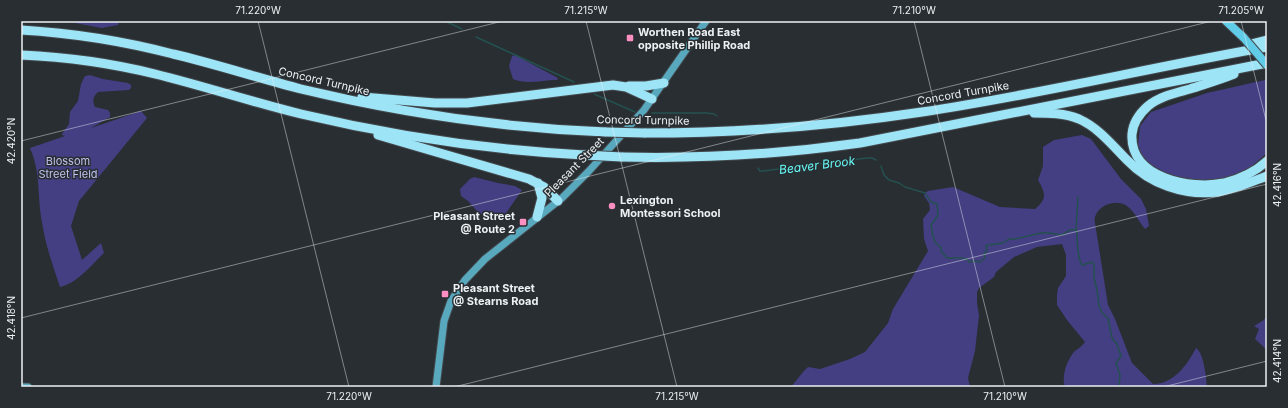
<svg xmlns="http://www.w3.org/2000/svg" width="1288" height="408" font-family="Inter,sans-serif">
<rect width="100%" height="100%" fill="#282e32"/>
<!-- green -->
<g fill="#443e83">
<polygon points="64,21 119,21 118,25 102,28"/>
<path d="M 515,55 L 558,78 L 557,80 C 542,80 527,85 513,79 L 509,66 L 512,56 Z"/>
<path d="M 90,75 L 103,79 L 128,83 L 131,85 L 131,88 L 129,90 L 98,92 C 93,97 92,100 95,107 L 108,110 L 110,113 L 110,117 L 91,128 L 141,111 L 147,118 L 79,201 L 71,226 L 82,260 L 101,243 L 104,253 C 91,265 78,283 60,287 C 53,266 45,244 42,222 C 37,196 41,173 30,148 L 65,136 L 62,135 L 62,134 L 69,124 L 70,112 L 78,101 L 81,84 L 85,76 Z"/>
<polygon points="1265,80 1267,81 1267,153 1246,171 1226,179 1202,182 1185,180 1167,174 1150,164 1142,156 1138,145 1140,126 1151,112 1207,93"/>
<path d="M 1082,135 L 1091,139 L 1121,179 L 1141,199 L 1146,209 L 1149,226 L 1145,229 C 1139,222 1135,212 1127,206 C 1117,199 1099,204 1095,217 C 1094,219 1095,221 1095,223 L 1108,305 L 1115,319 L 1132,363 L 1153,384 C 1174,384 1187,365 1196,348 C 1204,353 1206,377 1207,387 L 1065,387 C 1061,377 1067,359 1075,351 C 1079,348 1082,346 1085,342 L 1067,320 L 1057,305 L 1057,295 L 1058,288 L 1066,276 L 1066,255 L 1062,244 L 1037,247 L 1014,257 L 996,272 L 994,277 L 979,288 L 977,292 L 977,303 L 979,315 L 975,351 L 968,378 L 970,387 L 791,387 L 803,372 L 808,367 L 820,369 L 850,359 L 865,352 L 888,323 L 893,309 L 928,251 L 924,239 L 923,219 L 930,210 L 929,203 L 924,196 L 925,193 L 928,191 L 953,187 L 1000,207 L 1035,209 C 1048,198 1045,193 1038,180 L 1043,166 L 1043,147 L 1054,140 Z"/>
<polygon points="474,177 498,183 515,186 522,190 502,219 500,220 491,215 481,214 476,210 468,201 461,196 460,189 470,179"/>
<polygon points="1267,315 1267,350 1255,339 1259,329 1254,326 1264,320"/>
</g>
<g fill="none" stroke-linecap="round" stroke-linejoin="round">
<!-- stream -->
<g stroke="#245150" stroke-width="1.5">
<polyline points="445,21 462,29"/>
<polyline points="476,37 574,82"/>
<polyline points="594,94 635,112"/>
<polyline points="652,113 706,113 714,114 717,116"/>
<path d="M 881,166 L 884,175 L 889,180 L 899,183 L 905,187 L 925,193 L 931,202 L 937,204 L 938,215 L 931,225 C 933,234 932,243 941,247 L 941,251 L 947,258 L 961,258 L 967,259 L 969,262 L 974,261 L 980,262 L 985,258 L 984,254 L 987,250 L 986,246 L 988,245 L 1003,243 L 1009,239 L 1015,239 L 1041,233 L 1049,233 L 1061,235 C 1067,233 1071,227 1077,231 C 1077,240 1077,257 1082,265 L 1092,262 L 1094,264 L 1094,278 L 1097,290 L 1099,306 L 1102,313 L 1108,318 L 1112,338 L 1117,344 L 1121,356 L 1116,363 L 1120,375 L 1119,387"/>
<polyline points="758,168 760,171 763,171 867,158 872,158 876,160"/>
<polyline points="1076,230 1078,197"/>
</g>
<!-- secondary casing -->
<g stroke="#44494d" stroke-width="9">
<g id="secondary">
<polyline points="21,387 28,387"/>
<polyline points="436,387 444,321 451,301 465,280 485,259 562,198 589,171 644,110 706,21"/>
</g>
</g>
<!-- primary casing -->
<g stroke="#44494d" stroke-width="10">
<polyline id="primary" points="1226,21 1244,38"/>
</g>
<!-- highway casing -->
<g stroke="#44494d" stroke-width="11">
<g id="highway">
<path d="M 21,30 C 72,33 123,41 173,54 C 216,64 258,78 301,89 C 401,113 503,128 606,132"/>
<polyline points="1251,44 1267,40"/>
<path d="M 21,55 C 66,57 111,63 155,74 C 204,86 252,102 301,114 C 394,136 488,150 584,155"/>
<path d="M 1234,74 C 1219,80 1205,84 1190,89 C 1176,93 1160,96 1148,106 C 1140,113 1133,123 1132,134 C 1129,178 1191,190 1224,183 C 1240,179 1255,172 1267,161"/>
<polyline points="629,86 646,86 664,83"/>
<polyline points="362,97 435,103 467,103 613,85 626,87 652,99"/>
<path d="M 1034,113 C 1049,113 1064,113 1079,119 C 1099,128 1112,145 1127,160 C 1150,184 1184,196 1218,192 C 1235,189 1251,182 1267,176"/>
<path d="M 644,133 C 737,133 830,126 922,112 C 1037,95 1152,67 1267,47"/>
<polyline points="378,135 529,179 544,187 558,201"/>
<path d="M 622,157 C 701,159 781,154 860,143 L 1267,63"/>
<polyline points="537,217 542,198 538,183"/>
</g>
</g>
<!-- secondary -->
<use href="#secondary" stroke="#59a9be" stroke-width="7"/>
<!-- primary -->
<use href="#primary" stroke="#60cce7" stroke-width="8"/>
<!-- highway -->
<use href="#highway" stroke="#9ee4f7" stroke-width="9"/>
<!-- primary-bridge casing -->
<g stroke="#44494d" stroke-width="10" stroke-linecap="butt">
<polyline id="primary-bridge" points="1244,38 1267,65"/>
</g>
<!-- highway-bridge casing -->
<g stroke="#44494d" stroke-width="11" stroke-linecap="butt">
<g id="highway-bridge">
<polyline points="606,132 644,133"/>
<polyline points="584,155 622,157"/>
</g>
</g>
<!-- primary-bridge -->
<use href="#primary-bridge" stroke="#60cce7" stroke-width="8"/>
<!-- highway-bridge -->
<use href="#highway-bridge" stroke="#9ee4f7" stroke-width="9"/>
</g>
<!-- ticks -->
<path fill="none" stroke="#edf1f3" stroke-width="1" stroke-opacity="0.45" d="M 258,21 L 349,387M 586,21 L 677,387M 914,21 L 1005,387M 1241,21 L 1267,124M 21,141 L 503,21M 21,318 L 1212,21M 21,384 L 22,387M 454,387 L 1267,184M 1163,387 L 1267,361"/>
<!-- markers -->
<g fill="#fc8fc1" stroke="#282e32" stroke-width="1.5">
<rect x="626" y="34" width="8" height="8" rx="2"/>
<circle cx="612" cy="206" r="4"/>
<rect x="519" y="218" width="8" height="8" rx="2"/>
<rect x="441" y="290" width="8" height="8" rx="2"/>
</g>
<g text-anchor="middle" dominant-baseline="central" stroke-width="3" stroke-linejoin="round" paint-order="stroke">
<!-- poi labels -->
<g font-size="11" font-weight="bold" fill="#edf1f3" stroke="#282e32" text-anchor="start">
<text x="638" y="32">Worthen Road East<tspan x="638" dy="13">opposite Phillip Road</tspan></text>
<text x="620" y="200">Lexington<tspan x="620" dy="13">Montessori School</tspan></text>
<text x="515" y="216" text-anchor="end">Pleasant Street<tspan x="515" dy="13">@ Route 2</tspan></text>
<text x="453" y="288">Pleasant Street<tspan x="453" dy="13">@ Stearns Road</tspan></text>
</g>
<!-- street labels -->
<g font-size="11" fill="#edf1f3" stroke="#282e32">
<text transform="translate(324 81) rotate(13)">Concord Turnpike</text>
<text transform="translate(963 93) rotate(-10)">Concord Turnpike</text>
<text transform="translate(643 120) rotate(1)">Concord Turnpike</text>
<text transform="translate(574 167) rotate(-45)">Pleasant Street</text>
</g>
<!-- park labels -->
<g font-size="11" fill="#c0c1ed" stroke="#282e32">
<text x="68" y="161">Blossom<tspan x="68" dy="13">Street Field</tspan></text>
</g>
<!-- water labels -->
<g font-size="12" font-style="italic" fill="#66f6f3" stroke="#282e32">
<text transform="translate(817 165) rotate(-7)">Beaver Brook</text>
</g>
</g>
<!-- border -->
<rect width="1288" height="408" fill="none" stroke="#282e32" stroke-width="44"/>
<rect x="22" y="22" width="1244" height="364" fill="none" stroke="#edf1f3" stroke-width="1.5"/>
<g font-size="10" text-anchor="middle" fill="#edf1f3">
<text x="258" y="14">71.220°W</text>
<text x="586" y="14">71.215°W</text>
<text x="914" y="14">71.210°W</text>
<text x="1241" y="14">71.205°W</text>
<text transform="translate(11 141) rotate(-90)" y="4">42.420°N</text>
<text transform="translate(1277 185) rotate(-90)" y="4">42.416°N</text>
<text transform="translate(11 318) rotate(-90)" y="4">42.418°N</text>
<text transform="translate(1277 361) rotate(-90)" y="4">42.414°N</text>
<text x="349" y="400">71.220°W</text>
<text x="677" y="400">71.215°W</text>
<text x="1005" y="400">71.210°W</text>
</g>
</svg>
